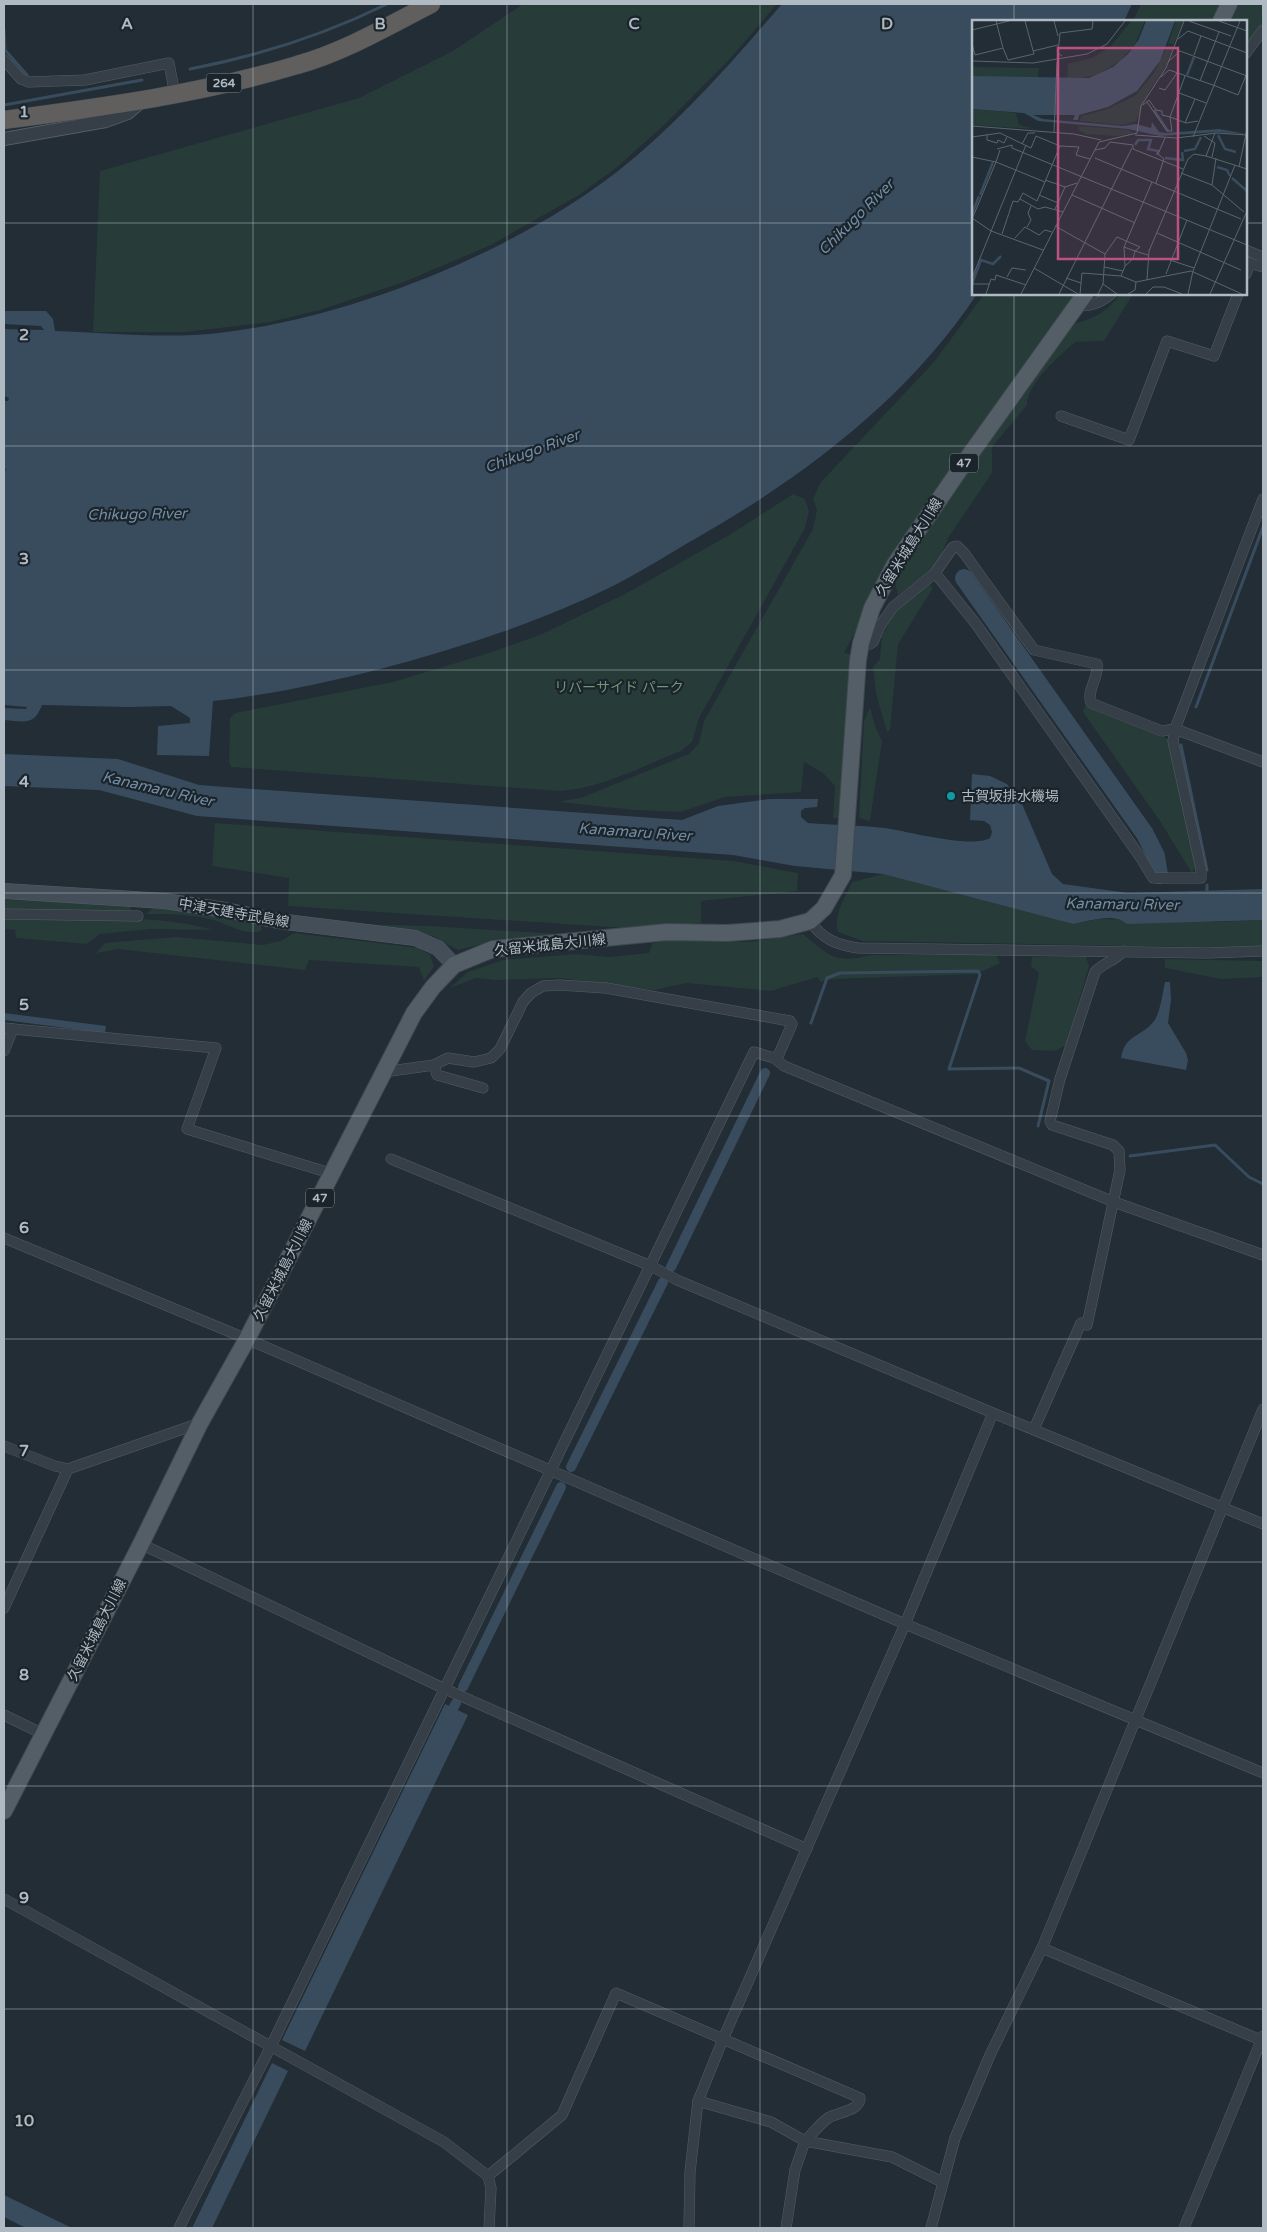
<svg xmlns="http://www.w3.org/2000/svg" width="1267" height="2232" font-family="'Varela Round','Noto Sans JP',sans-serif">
<rect width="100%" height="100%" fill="#222d36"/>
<!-- green -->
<g fill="#273b39">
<polygon points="523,4 777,4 729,60 662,127 616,168 579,195 491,245 404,282 320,310 270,322 185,332 93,332 100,171 359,98 453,51"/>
<polygon points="1141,4 1223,4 1215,21 1133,21"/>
<polygon points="1239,4 1263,4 1261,27 1246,48 1246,21 1231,21"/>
<polygon points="984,294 1078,294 891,559 865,602 856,630 844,653 851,654 842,818 833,818 835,786 823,773 804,762 801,792 725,797 681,812 634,810 559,802 583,797 689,754 699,743 704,721 813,529 817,510 813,499 820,483 934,362"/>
<path d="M 1120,294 L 1133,294 L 1104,341 L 1075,342 C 1059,357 1027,383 1027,405 L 992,447 L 992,473 L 948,538 L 938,564 L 898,595 L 895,582 L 900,567 L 1071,325 C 1093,318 1106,314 1120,294 Z"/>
<path d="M 793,494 L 805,499 L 809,511 L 805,528 L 699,718 L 692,742 L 681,751 C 643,766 600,789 559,791 L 231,767 L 229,762 L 230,718 L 235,713 L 393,682 L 495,651 L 542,634 L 625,594 L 731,534 Z"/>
<polygon points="929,583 933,588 898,644 890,730 887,732 876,694 873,667 880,659 882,636 895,611"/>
<polygon points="1085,706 1168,739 1197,865 1192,873 1160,821 1083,712"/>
<polygon points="870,707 875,726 882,741 870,821 859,818 864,721"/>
<polygon points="215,823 733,861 798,873 797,891 701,901 701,923 626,928 288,906 289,878 212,866"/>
<path d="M 883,874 L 1073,924 L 1100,919 L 1219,922 L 1263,920 L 1263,946 L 1244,948 L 863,941 L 838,932 C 833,914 845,898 852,882 Z"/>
<polygon points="4,900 97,902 131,905 131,910 4,910"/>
<path d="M 153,908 L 182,909 L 261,926 L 262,931 C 244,936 231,925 213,920 C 191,914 168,914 146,914 Z"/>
<path d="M 4,918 C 73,921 146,911 213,930 L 151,929 L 100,934 L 87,944 L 16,938 L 15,930 L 4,929 Z"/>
<polygon points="353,924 428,926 576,935 507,938 458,950 433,936"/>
<polygon points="294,933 419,948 430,955 434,966 424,981 419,967 309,960 305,970 118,949 96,953 105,943 176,937 263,945 281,941"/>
<path d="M 803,934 C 829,956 835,964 871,955 L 996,955 L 1000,963 L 977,974 L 832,979 L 821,982 L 817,977 L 771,991 L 686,983 L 655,990 L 560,978 L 495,980 L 476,978 L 450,988 L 468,972 L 503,960 L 576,954 L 610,957 L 649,953 L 652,944 L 668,939 L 750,942 Z"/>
<polygon points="1032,957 1086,957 1089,966 1066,1045 1055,1051 1032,1050 1025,1041 1039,973 1031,966"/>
<polygon points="1165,959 1263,961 1263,977 1221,979 1165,968"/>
</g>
<!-- water -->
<g fill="#394c5e">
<path d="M 782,4 L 1132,4 L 1124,21 L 973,21 L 973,294 L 977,294 C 909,397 806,475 700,536 C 672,552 644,570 615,585 C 540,622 460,648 380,669 C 325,683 269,695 213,701 L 209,756 L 157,755 L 158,726 L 190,723 L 190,718 L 171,706 L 127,707 L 42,705 C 34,727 23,721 4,720 L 4,708 L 26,709 L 27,707 L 4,705 L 4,473 L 6,469 L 4,468 L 4,401 L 8,401 L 9,398 L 4,396 L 4,329 L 44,330 L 41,326 L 4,324 L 4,311 L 46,311 L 53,319 L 55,331 C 109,333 165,339 219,333 C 350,318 513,253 618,171 C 679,123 731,63 782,4 Z"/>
<path d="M 4,754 L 118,759 L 199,785 L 682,820 L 718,806 L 769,799 L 818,799 L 817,807 L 805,808 L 801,811 L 801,817 L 808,823 C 833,825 859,825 884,828 C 908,831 971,849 990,838 L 992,832 L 990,825 L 984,821 L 970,820 L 972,774 L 990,776 L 1007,784 L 1022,804 L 1052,874 L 1063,884 L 1128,893 L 1263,889 L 1263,920 L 1127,924 C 1114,912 1090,921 1073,924 L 883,874 L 795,866 L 733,855 L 197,816 L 99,790 L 4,786 Z"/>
<path d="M 1165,982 L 1170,982 L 1171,1000 L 1168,1023 L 1186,1053 L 1188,1060 L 1186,1070 L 1121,1058 C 1125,1034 1142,1037 1154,1021 C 1160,1014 1163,991 1165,982 Z"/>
<polygon points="4,1013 106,1026 105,1033 4,1020"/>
<polygon points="445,1704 468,1715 305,2051 282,2040"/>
<polygon points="272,2063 288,2071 212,2228 192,2228"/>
<polygon points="4,2195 72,2228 26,2228 4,2217"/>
</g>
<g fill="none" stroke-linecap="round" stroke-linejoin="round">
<!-- stream -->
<g stroke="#394c5e" stroke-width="3">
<polyline points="4,30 5,50 27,75"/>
<path d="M 190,69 C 258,56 324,35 387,4"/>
<polyline points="4,105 142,80"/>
<polyline points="1196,707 1263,527"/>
<polyline points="1181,745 1207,870"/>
<polyline points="1207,894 1207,885"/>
<polyline points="811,1023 827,978 840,973 978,971 980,975 949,1069 1019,1068 1049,1081 1038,1126"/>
<polyline points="1130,1156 1215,1145 1249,1177 1263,1184"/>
</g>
<!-- canal -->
<g stroke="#394c5e" stroke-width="10">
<polyline points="671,1267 765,1073"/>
<polyline points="571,1467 663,1282"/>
<polyline points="463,1687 561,1487"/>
<polyline points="447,1720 456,1703"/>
</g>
<!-- river -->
<polyline stroke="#394c5e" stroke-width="18" points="964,578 1145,834 1156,856 1159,875"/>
<!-- minor casing -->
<g stroke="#535d64" stroke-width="11">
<g id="minor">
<polyline points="1246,53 1263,30"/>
<polyline points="4,60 21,79 29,82 85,80 169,63 175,95"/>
<polyline points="1246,250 1263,257"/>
<polyline points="1246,262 1263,267"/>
<polyline points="1246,274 1250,263"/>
<path d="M 1078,306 C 1092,306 1100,303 1111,294"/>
<polyline points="1061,416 1129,440 1167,341 1214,356 1238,294"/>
<polyline points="1263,499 1175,729 1263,762"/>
<path d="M 861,643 L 870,644 L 873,642 L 880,626 L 893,607 L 935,573 L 953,547 L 957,546 L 964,553 L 1034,650 L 1097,664 C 1099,678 1086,691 1091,703 L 1162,731 L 1175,729 L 1173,741 L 1201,869 L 1201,878 L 1153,878 L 1141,858 L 976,624 L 935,573"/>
<polyline points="4,914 138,916"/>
<path d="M 810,921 C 822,939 837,945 858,948 L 1208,953 L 1263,951"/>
<polyline points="4,1028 13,1029 4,1051"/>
<polyline points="13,1029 216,1048 187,1129 333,1174"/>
<polyline points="434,1065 437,1075 483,1088"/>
<polyline points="383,1072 434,1065 448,1058 474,1062 491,1058 500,1049 523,1002 531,993 543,986 559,985 606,988 790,1021 792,1024 779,1054 774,1058 784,1066 1114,1202 1263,1255"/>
<polyline points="391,1159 651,1266 677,1280 993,1413"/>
<polyline points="4,1238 247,1339 905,1624 1263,1773"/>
<path d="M 1034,1429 L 1081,1323 L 1087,1325 L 1120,1170 L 1119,1151 L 1113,1145 L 1052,1125 L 1050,1121 L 1060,1079 L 1095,972 C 1103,963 1115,961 1123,951"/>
<polyline points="4,1446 55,1466 68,1469"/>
<polyline points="141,1544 445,1689 807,1849"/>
<polyline points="4,1608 68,1469 200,1423"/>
<polyline points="4,1715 43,1734"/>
<polyline points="4,1899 444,2142 488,2176 491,2188 489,2228"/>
<polyline points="1042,1948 1263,2041"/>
<path d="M 488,2176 L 562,2115 L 616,1993 L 860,2098 C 860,2111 838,2112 828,2118 C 820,2124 812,2134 805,2141 L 771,2122 L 698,2101"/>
<polyline points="179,2228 271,2046 754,1052 774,1058"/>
<polyline points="689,2228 690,2172 698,2101 723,2039 905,1624 993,1413 1263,1524"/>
<polyline points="786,2228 795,2170 805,2141 892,2157 942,2182"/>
<polyline points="931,2228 955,2138 990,2055 1042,1948 1263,1409"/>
<polyline points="1184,2228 1263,2036"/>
</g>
</g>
<!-- tertiary casing -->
<g stroke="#535d64" stroke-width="14">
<polyline id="tertiary" points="4,139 106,121 128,113 143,100"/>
</g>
<!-- secondary casing -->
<g stroke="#535d64" stroke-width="16">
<polyline id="secondary" points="4,891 165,901 225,910 278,921 415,938 438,948 454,965"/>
</g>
<!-- primary casing -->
<g stroke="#3f4850" stroke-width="18">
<g id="primary">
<polyline points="1221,21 1229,4"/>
<polyline points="4,1811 141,1544 200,1423 247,1339 414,1013 433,987 454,965 493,949 667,932 727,933 780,929 810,921 824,908 843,875 858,660 861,643 872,608 895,564 969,456 1085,294"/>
</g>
</g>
<!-- trunk casing -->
<g stroke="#404a51" stroke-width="19">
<path id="trunk" d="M 4,120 C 102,107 201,94 297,65 C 344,52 388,26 431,4"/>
</g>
<!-- minor -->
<use href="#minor" stroke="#363f47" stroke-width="10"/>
<!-- tertiary -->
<use href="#tertiary" stroke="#363f47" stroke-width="12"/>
<!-- secondary -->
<use href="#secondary" stroke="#444e59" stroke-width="15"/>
<!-- primary -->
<use href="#primary" stroke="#545e67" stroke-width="16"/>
<!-- trunk -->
<use href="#trunk" stroke="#605f5d" stroke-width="18"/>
</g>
<!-- grid -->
<path fill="none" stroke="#b0bac3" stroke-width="1" stroke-opacity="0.55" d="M 253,4 L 253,2228M 507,4 L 507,2228M 760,4 L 760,2228M 1014,4 L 1014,21M 4,223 L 973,223M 1246,223 L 1263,223M 1014,294 L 1014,2228M 4,446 L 1263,446M 4,670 L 1263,670M 4,893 L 1263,893M 4,1116 L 1263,1116M 4,1339 L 1263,1339M 4,1562 L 1263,1562M 4,1786 L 1263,1786M 4,2009 L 1263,2009"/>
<!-- markers -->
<circle fill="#0f9aa8" stroke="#1b242b" stroke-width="2" cx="951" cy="796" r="5"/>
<g text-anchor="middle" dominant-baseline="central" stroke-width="4.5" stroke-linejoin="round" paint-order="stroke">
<!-- shield labels -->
<g fill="#1b242b" stroke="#838d95" stroke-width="1">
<rect x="206.5" y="73.5" width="35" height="19" rx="4"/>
<rect x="950" y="453.5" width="28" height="19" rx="4"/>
<rect x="306" y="1188.5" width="28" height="19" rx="4"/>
</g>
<g font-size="12" font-weight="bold" fill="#b0bac3">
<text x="224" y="83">264</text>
<text x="964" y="463">47</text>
<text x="320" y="1198">47</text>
</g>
<!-- street labels -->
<g font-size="14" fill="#b0bac3" stroke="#1b242b">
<text transform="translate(909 547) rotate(-58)">久留米城島大川線</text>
<text transform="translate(234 913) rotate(10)">中津天建寺武島線</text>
<text transform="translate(550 945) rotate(-6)">久留米城島大川線</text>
<text transform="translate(283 1270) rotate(-63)">久留米城島大川線</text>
<text transform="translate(97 1630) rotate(-63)">久留米城島大川線</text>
</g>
<!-- park labels -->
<g font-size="14" fill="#719776" stroke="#1b242b">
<text x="619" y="687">リバーサイド パーク</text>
</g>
<!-- poi labels -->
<g font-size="14" fill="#b0bac3" stroke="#1b242b" text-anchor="start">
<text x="961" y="796">古賀坂排水機場</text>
</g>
<!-- water labels -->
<g font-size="15" font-style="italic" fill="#738da4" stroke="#1b242b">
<text transform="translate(856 217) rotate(-45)">Chikugo River</text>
<text transform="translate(532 451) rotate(-20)">Chikugo River</text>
<text transform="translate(137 514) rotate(-1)">Chikugo River</text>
<text transform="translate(158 789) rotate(13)">Kanamaru River</text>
<text transform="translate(635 832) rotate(4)">Kanamaru River</text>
<text transform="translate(1122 904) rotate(1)">Kanamaru River</text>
</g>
</g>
<!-- overview -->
<g transform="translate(972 20)">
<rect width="275" height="275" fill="#222d36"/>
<path d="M 159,1 L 173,1 L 163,24 L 149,40 L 125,55 L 95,60 L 96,44 L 120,38 L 138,27 ZM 204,1 L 211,1 L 193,48 L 177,71 L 164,101 L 151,105 L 108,101 L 109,96 L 133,90 L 163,76 L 182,53 L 196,25 L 200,26 L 202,24 L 196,24 ZM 0,47 L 67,48 L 66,59 L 0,56 ZM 0,89 L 44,93 L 47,105 L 64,109 L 0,105 ZM 107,106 L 156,110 L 162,113 L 146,116 L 114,114 L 107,110 Z" fill="#273b39"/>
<path d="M 174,1 L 203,1 L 188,41 L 165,71 L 136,87 L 107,95 L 106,100 L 101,100 L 103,95 L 61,95 L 71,99 L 151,106 L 164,104 L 179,108 L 180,102 L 187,112 L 193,113 L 247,109 L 275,114 L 246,112 L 188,116 L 156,109 L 66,101 L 52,93 L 0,89 L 0,56 L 117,58 L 141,47 L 156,34 L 167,19 Z" fill="#394c5e"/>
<path fill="none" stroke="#394c5e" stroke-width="2.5" d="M 215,55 L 222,37M 182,90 L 196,111M 246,115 L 253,129 L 264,132M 163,125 L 166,120 L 179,120 L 176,129 L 186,131 L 185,135M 212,131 L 223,129 L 229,117M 193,138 L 211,140 L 210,132M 245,147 L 255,150 L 258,156M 260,158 L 275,171M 8,175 L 21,142M 0,194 L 7,176M 0,264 L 9,240 L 21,244 L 29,236"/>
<path fill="none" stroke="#5b656e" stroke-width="1" d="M 24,1 L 31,28M 82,1 L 86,16M 217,1 L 259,16M 247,1 L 275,11M 0,10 L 37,1M 206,19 L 216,11 L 275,33M 0,24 L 3,35 L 31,28M 31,28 L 36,40 L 62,34 L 53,1M 61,31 L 86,25M 222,35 L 229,16M 90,36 L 86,33 L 88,13 L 120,9 L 121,1M 0,41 L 61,43 L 115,34 L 135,24 L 153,1M 197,41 L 208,31 L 248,46M 248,46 L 275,56M 213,56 L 198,97 L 214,103 L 226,101M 189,57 L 197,50 L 241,65M 228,61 L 247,12M 241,65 L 266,75 L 275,53M 187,68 L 193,70 L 205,53M 207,73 L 234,83M 171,85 L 177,80 L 184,90 L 190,91 L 190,95 L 198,97 L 200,111 L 195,111 L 175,82M 213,103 L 223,79M 0,106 L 102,114 L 129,120M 82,112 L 85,42M 15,115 L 15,120 L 25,123 L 26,120 L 32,123 L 35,117M 163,115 L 204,118 L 245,113 L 275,115M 232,116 L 243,123 L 240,137M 0,117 L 28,113 L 59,128 L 64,116 L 88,126 L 65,181 L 51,173 L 46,182 L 41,181 L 30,214M 221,117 L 268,1M 50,124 L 56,113 L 63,113M 88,126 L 107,127 L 104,135 L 118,139M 25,129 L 40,125 L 40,128 L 275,225M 123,130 L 133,128 L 138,122 L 161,125 L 161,129 L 211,149M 234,136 L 243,113M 0,137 L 24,142 L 28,130M 123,138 L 180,162M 267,147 L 275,109M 209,153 L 240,165 L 272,192M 73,160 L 93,167M 184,163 L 192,139 L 186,134 L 193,118M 240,165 L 244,138M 67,175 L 86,183 L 83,189M 100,175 L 163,203M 48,179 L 66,189 L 73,187 L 91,192M 86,183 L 93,167 L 105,163M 0,198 L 19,211 L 71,230M 0,199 L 24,142 L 73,162M 83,206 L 133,234 L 131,264 L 126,274M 55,207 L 59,200 L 56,193 L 59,186M 185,213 L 269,250M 43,218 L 53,207 L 67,215 L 73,210 L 80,212M 133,234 L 145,217 L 168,227 L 163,231 L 152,227M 198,240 L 222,248M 153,246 L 161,239 L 163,231 L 176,235M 132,247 L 151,251M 62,248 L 106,274M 194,254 L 215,200M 149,256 L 153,246 L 152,227 L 180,162 L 269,199M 35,257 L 40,248 L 54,250M 0,258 L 54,125M 94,258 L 109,263M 175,260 L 177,231 L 216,139 L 222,134 L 234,136 L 275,149M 0,264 L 17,264M 131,264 L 145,274M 14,274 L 19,259 L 23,260 L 24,255 L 54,265M 49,274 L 127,122 L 165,113 L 169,86 L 194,48 L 212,1M 87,274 L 160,128M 108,274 L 110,253 L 149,256 L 164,262 L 219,251 L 270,274M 156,274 L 163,270 L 164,262M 174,274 L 181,267 L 192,267 L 210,274M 216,274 L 221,251 L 263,145M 238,274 L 275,191"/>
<path fill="#bc517f" fill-opacity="0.15" stroke="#bc517f" stroke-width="2.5" d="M 86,28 L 206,28 L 206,239 L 86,239 Z"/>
<rect width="275" height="275" fill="none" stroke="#b0bac3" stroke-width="2.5"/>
</g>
<g font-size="16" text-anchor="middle" font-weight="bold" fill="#b0bac3" stroke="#1b242b" stroke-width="4.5" stroke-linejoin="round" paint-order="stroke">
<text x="127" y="29">A</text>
<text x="380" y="29">B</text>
<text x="634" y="29">C</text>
<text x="887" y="29">D</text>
<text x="24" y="117">1</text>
<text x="24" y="340">2</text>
<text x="24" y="564">3</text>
<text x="24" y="787">4</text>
<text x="24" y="1010">5</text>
<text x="24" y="1233">6</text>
<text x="24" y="1456">7</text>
<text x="24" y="1680">8</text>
<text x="24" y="1903">9</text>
<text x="24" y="2126">10</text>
</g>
<!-- border -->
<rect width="1267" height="2232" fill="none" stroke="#b0bac3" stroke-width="10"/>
</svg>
